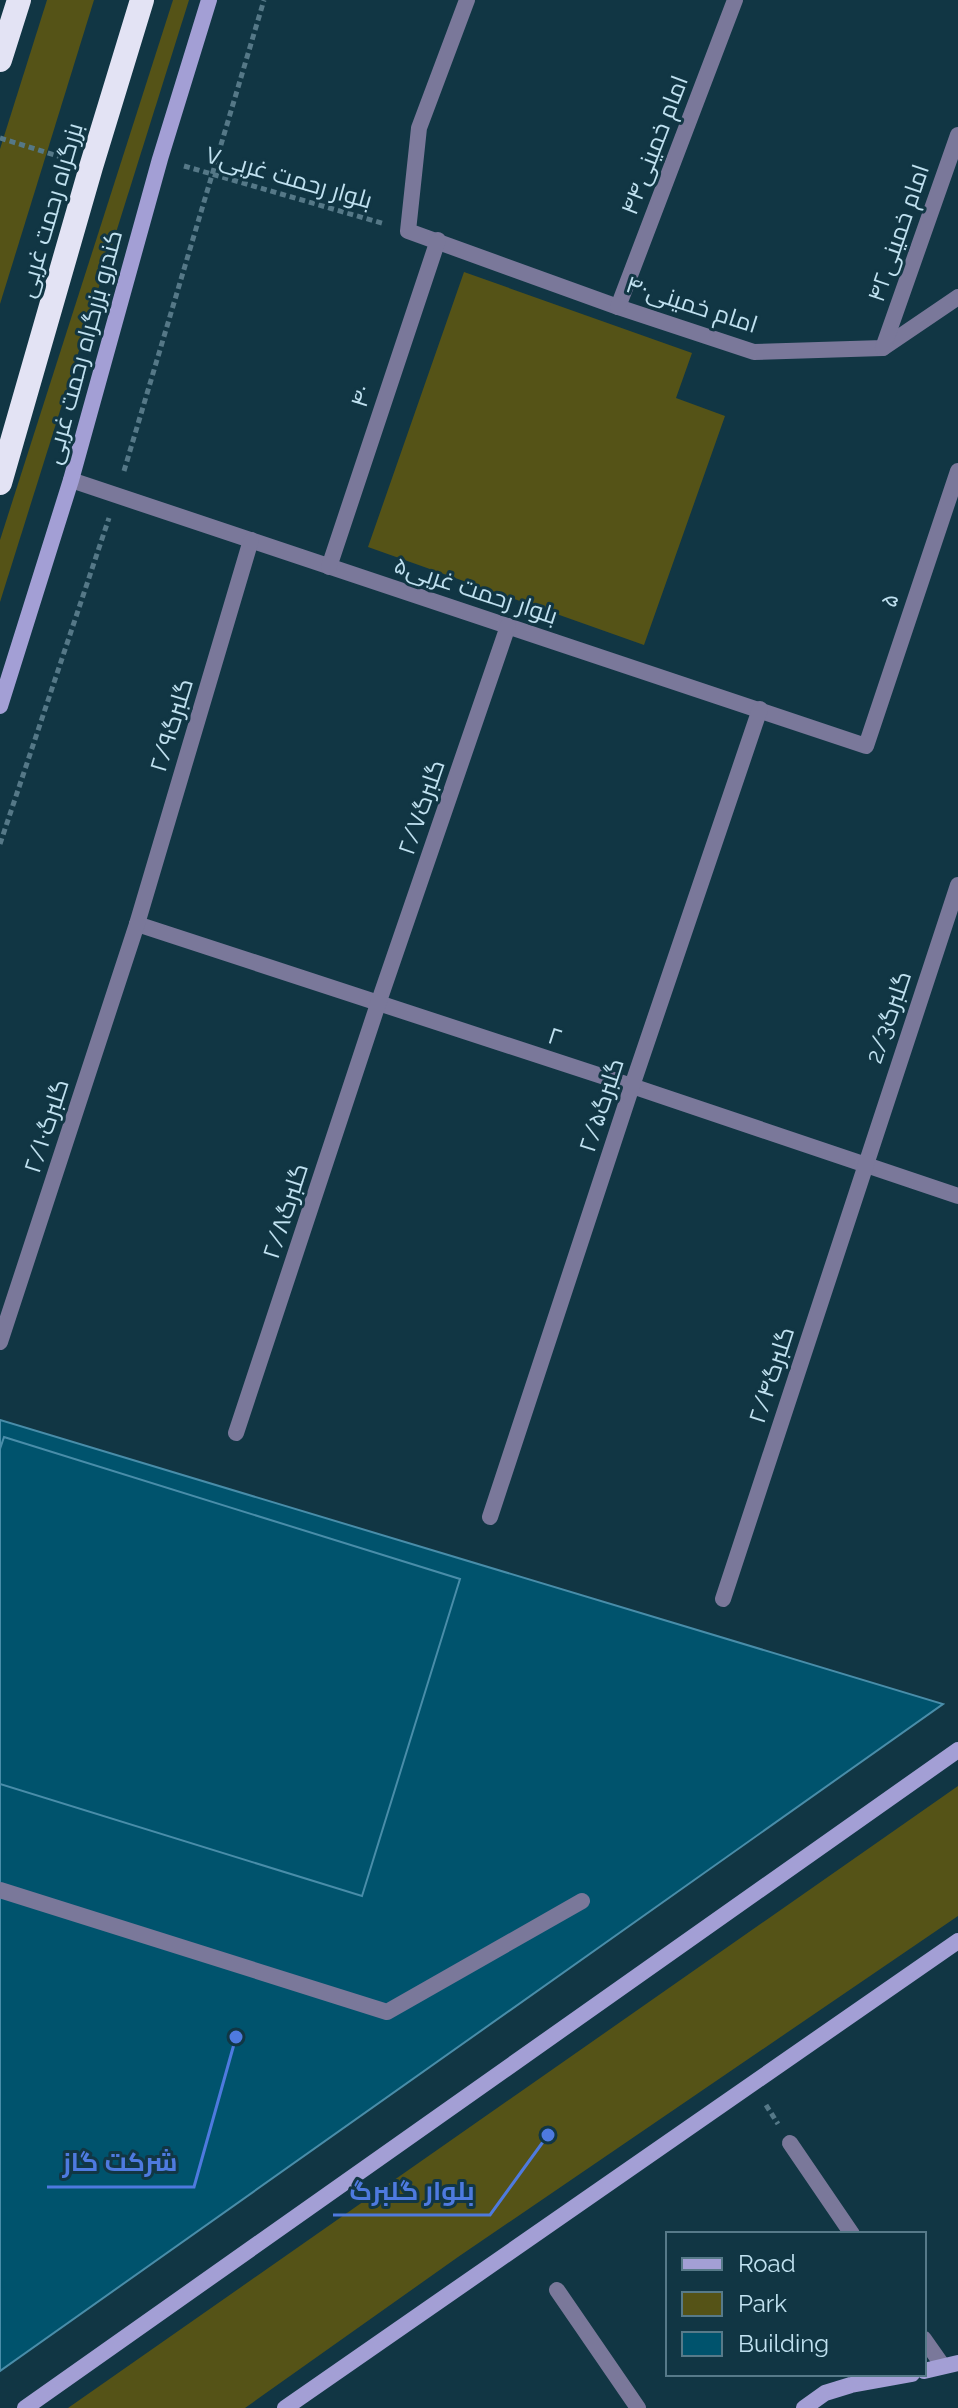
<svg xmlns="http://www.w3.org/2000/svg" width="958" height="2408" font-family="Raleway,Cairo,sans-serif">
<rect width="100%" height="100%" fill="#113644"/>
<!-- green -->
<g fill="#555317">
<polygon points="47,0 94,0 0,304 0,149"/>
<polygon points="173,0 189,0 0,602 0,540"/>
<polygon points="464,272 692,353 676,398 725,416 644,645 368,547"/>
<polygon points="958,1786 958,1916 458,2257 245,2408 68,2408"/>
</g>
<!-- building -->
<g fill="#00536d" stroke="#498da9" stroke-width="2">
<polygon points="0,1420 943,1704 0,2371"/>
<polygon points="4,1437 460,1579 362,1896 0,1784 0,1449"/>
</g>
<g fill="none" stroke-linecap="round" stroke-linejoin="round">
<!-- path -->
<g stroke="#557887" stroke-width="5" stroke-dasharray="6 4" stroke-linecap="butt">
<polyline points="0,138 64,158"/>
<polyline points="184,166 385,224"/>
<polyline points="124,471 264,0"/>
<polyline points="0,844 109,518"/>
<polyline points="766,2105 778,2124"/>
</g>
<!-- lane -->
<polyline stroke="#7a789a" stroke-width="16" points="0,1890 387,2012 582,1901"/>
<!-- street -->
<g stroke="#7a789a" stroke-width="16">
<polyline points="467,0 419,128 408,231 618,307 754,352 883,348 958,297"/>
<polyline points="618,307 735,0"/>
<polyline points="883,348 958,135"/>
<polyline points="71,480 866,746 958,471"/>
<polyline points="329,567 438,240"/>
<polyline points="137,924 632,1086 958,1196"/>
<polyline points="0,1342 137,924 251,540"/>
<polyline points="236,1433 378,1004 508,626"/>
<polyline points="490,1517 632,1086 760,709"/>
<polyline points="723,1599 958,885"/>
<polyline points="790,2143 852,2234"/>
<polyline points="557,2290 638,2408"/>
<polyline points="924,2339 943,2366"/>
</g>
<!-- secondary -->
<g stroke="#a39fd5" stroke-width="16">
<polyline points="0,706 71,480 160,159 209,0"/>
<polyline points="924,2371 958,2363"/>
<polyline points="25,2408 958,1750"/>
<polyline points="285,2408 958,1941"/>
<polyline points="804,2408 825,2393 851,2385 912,2374"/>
</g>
<!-- highway -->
<g stroke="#e3e3f4" stroke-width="24">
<polyline points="0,60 19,0"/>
<polyline points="0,483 91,167 142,0"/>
</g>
</g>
<g text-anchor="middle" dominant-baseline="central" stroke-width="6" stroke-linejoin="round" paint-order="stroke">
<!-- street labels -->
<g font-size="24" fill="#c0e1f0" stroke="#113644">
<text transform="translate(654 145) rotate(-69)">۴۴امام خمینی</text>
<text transform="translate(289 177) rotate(16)">بلوار رحمت غربی۷</text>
<text transform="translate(50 210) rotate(-74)">بزرگراه رحمت غربی</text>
<text transform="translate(898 233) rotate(-71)">امام خمینی۴۲</text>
<text transform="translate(692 304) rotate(18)">امام خمینی۴۰</text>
<text transform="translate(83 347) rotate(-75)">کندرو بزرگراه رحمت غربی</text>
<text transform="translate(361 396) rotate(-72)">۴۰</text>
<text transform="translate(476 590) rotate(18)">بلوار رحمت غربی۵</text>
<text transform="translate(889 600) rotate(-71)">۵</text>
<text transform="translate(171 725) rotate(-73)">گلبرگ۲/۹</text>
<text transform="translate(421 807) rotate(-71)">گلبرگ۲/۷</text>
<text transform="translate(888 1017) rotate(-71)">2/3گلبرگ</text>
<text transform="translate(555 1036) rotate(18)">۲</text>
<text transform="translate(601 1105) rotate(-72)">گلبرگ۲/۵</text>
<text transform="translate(46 1126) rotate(-72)">گلبرگ۲/۱۰</text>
<text transform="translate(285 1211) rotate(-72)">گلبرگ۲/۸</text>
<text transform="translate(771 1375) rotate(-72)">گلبرگ۲/۴</text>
</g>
</g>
<!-- callouts -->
<path fill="none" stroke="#4e7adf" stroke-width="3" d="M236 2037L194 2187H47M548 2135L490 2215H333"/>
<g fill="#4e7adf" stroke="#113644" stroke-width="3">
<circle cx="236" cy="2037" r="8"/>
<circle cx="548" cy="2135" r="8"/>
</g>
<g font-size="26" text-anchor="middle" font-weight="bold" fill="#4e7adf" stroke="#113644" stroke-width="6" stroke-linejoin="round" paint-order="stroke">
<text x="120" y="2171">شرکت گاز</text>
<text x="412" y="2200">بلوار گلبرگ</text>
</g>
<!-- legend -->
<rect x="666" y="2232" width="260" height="144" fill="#113644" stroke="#577a89" stroke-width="2"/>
<rect x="682" y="2258" width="40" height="12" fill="#a39fd5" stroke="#577a89" stroke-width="2"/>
<text x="738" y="2272" font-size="24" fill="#c0e1f0">Road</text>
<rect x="682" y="2292" width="40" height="24" fill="#555317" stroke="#577a89" stroke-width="2"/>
<text x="738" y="2312" font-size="24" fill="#c0e1f0">Park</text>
<rect x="682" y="2332" width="40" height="24" fill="#00536d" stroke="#577a89" stroke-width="2"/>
<text x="738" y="2352" font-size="24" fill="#c0e1f0">Building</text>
</svg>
